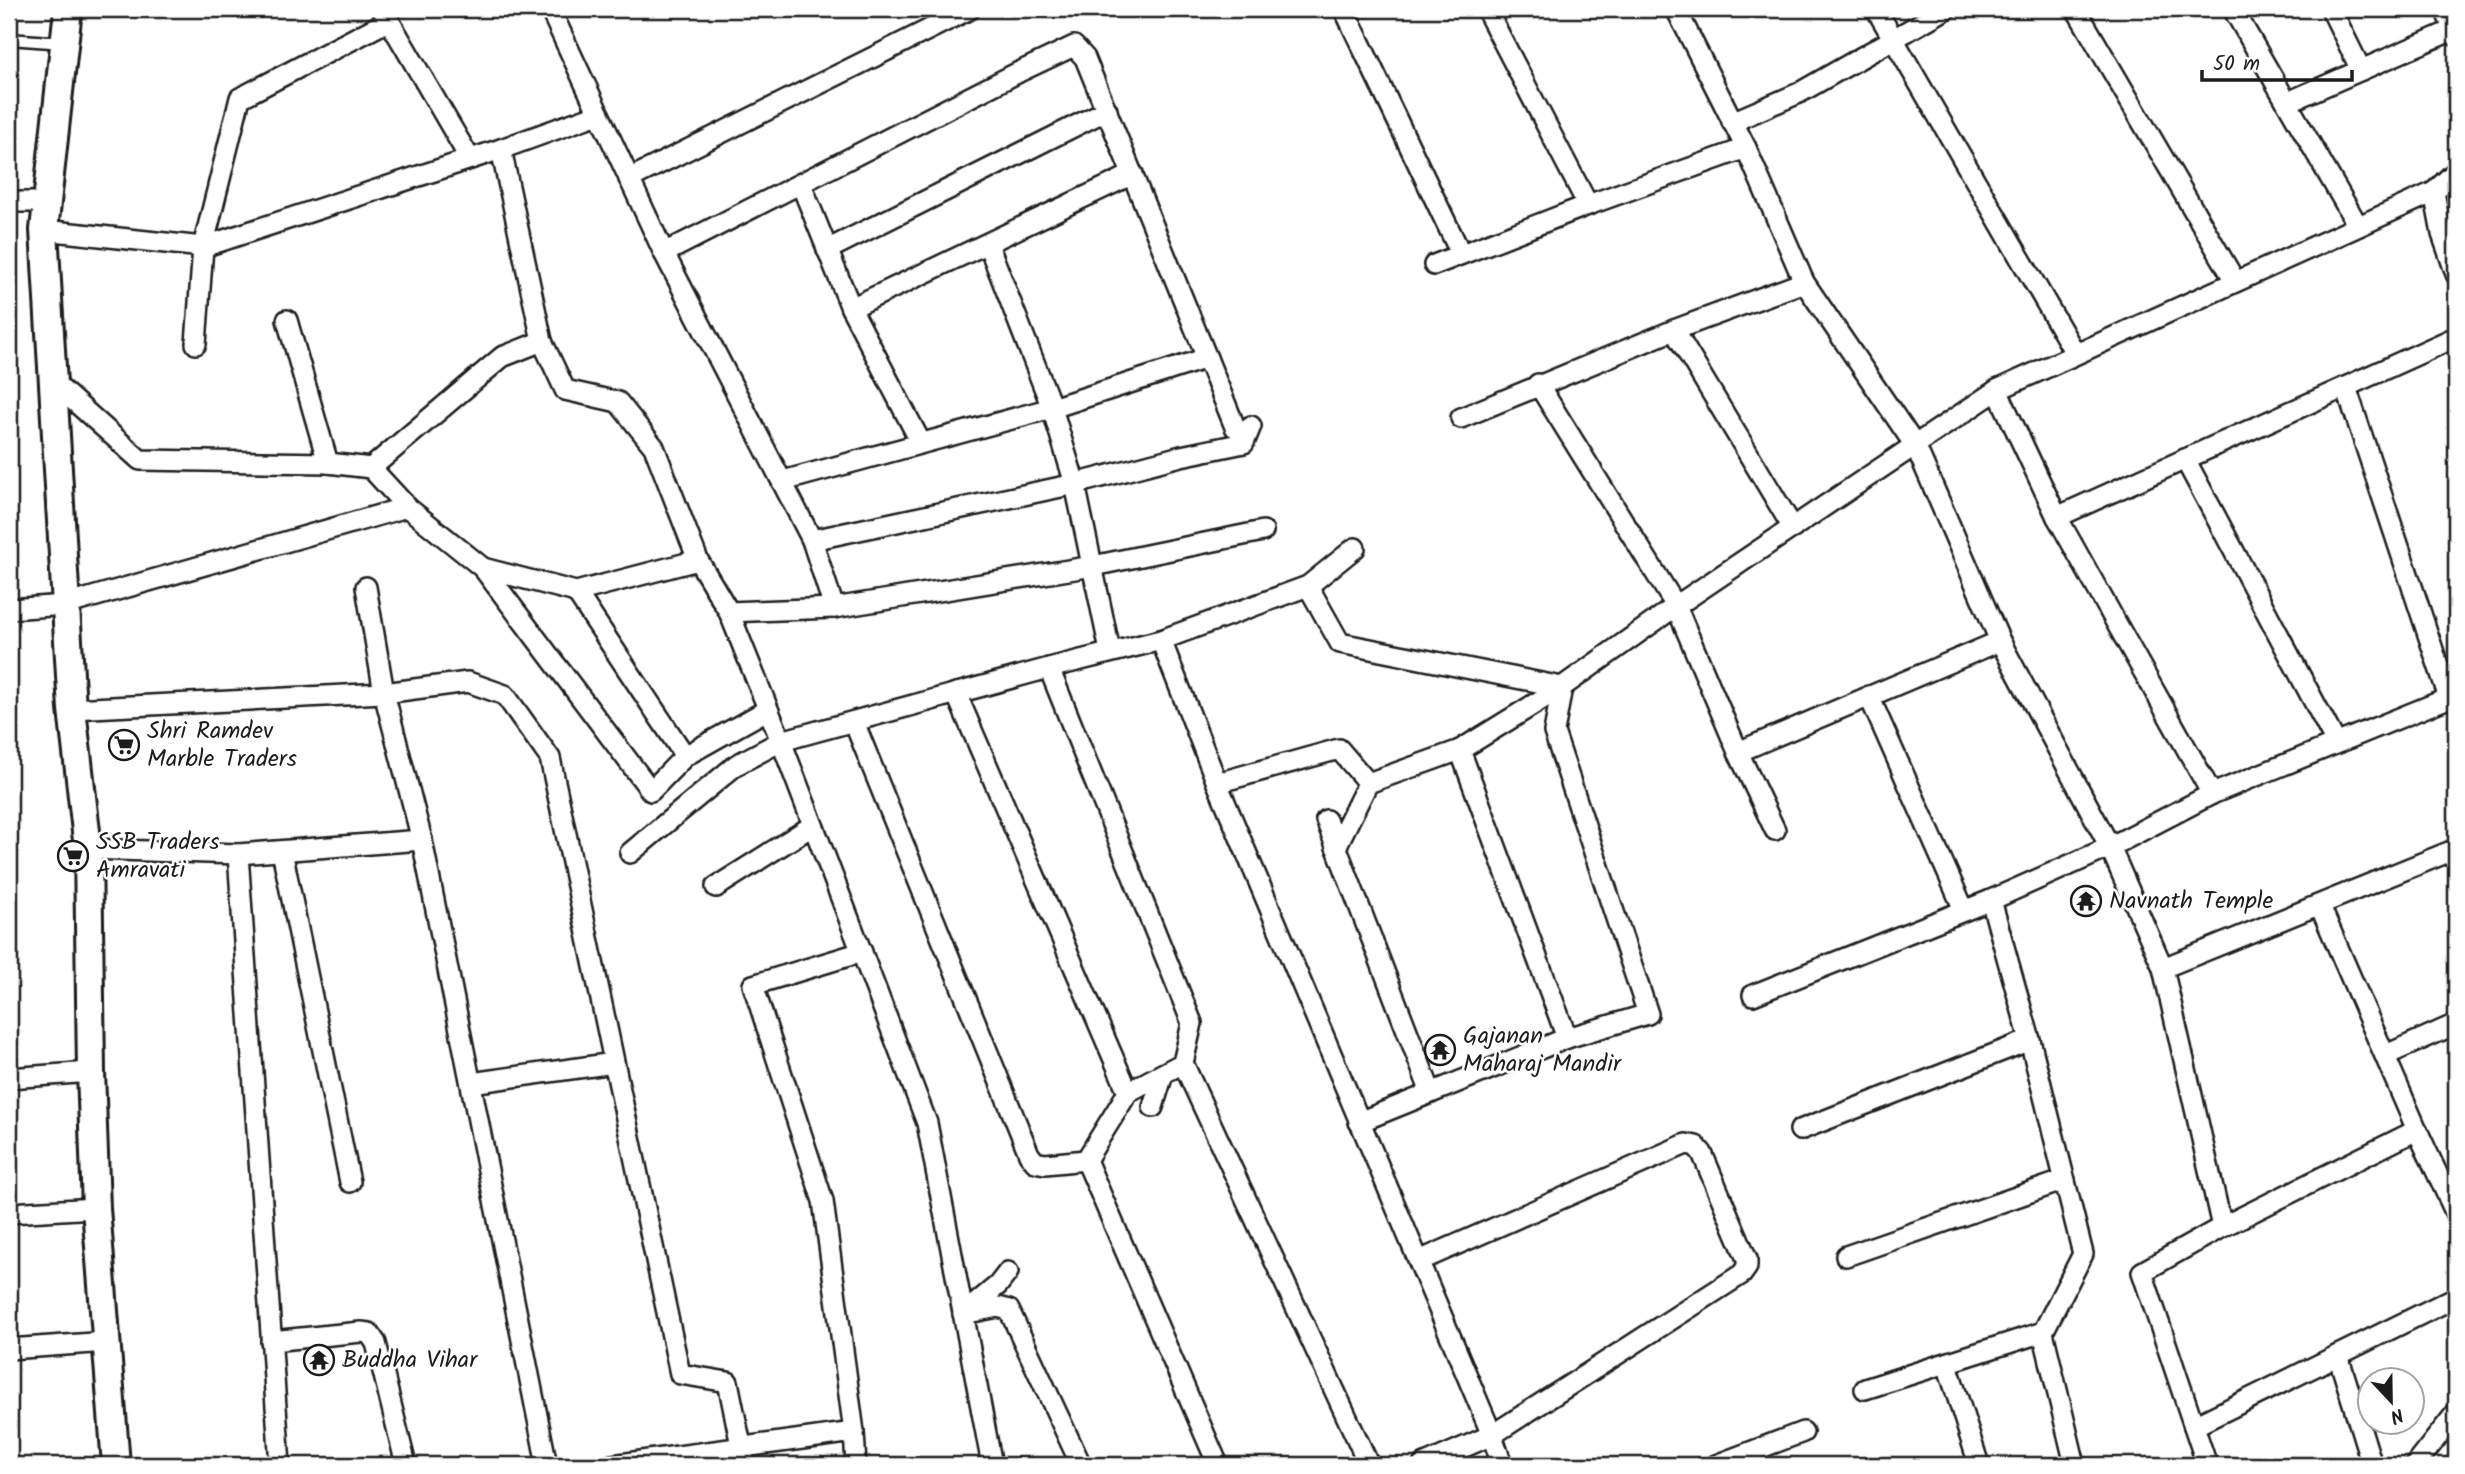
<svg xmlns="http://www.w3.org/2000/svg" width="2465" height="1474" font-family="Kalam,sans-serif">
<rect width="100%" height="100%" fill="#fff"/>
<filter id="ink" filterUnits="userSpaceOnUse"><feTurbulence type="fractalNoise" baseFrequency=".0143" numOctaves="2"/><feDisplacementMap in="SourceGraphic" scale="14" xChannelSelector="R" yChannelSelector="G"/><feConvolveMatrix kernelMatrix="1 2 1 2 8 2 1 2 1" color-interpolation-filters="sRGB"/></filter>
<g filter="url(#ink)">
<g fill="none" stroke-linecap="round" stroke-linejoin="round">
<!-- lane casing -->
<g stroke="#1c1c1c" stroke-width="15">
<polyline id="lane" points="9,39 64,43"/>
</g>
<!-- street casing -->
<g stroke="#1c1c1c" stroke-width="24">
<g id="street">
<polyline points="550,9 664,253 812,540 834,608"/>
<polyline points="1344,9 1461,254"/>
<polyline points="1486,9 1588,205"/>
<polyline points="1676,9 1746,148 1804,282 1916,447 2000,641 2110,847 2163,968 2222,1227"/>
<polyline points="1876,9 2075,353"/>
<polyline points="2076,9 2235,281"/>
<polyline points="2233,9 2358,226"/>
<polyline points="2331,9 2361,70"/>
<polyline points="2445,9 2456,36"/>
<polyline points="383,10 470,159"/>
<polyline points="2288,102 2453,30"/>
<polyline points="1732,122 1799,93 1946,9"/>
<polyline points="501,149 542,341 565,390 618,402 654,447 698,560 729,612 781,741 927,1123 992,1465"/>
<polyline points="629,179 970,9"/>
<polyline points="801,184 851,308 921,443"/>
<polyline points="2434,192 2442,234 2456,274"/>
<polyline points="9,202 47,202"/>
<polyline points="44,230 203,247 501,149 598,114"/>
<polyline points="988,244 1052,408 1075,484 1110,651"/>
<polyline points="827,250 1107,110"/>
<polyline points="664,253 1019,72 1074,46 1085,58 1235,427"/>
<polyline points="1434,265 1588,205 1746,148"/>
<polyline points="851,308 1133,174"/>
<polyline points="287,320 328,463"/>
<polyline points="1674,330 1793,528"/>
<polyline points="196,344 203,247 240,98 388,21"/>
<polyline points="53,382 140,460 328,463 371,468 407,507 483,568 576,592 698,560"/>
<polyline points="1538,384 1676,606 1738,752 1775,830"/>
<polyline points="2346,387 2449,698"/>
<polyline points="1997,390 2057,517 2212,794"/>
<polyline points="1461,418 1674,330 1804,282"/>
<polyline points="2185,459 2336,743"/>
<polyline points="371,468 502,357 542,341"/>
<polyline points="783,481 1052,408 1207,358"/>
<polyline points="2057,517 2456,337"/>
<polyline points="812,540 1075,484 1181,456 1244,443 1251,426"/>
<polyline points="483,568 651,791 685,756 767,710"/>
<polyline points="1308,586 1340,643 1562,687 1554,732 1648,1014 1567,1038 1359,1122"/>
<polyline points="366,587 384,693 422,840 547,1465"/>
<polyline points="576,592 685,756"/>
<polyline points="9,609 65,605 407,507"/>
<polyline points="729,612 834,608 1093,566 1263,531"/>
<polyline points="1161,640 1217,783 1492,1435 1502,1465"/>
<polyline points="1049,668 1192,1023 1183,1063 1369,1465"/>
<polyline points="956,693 1128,1092"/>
<polyline points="1869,696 1964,910"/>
<polyline points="72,709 384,693 468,682 505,695 550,758 680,1374 728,1382 745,1465"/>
<polyline points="854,722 1029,1154 1035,1162 1045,1164 1086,1160"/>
<polyline points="1738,752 2000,641"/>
<polyline points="1217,783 1339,749 1368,783"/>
<polyline points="1326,820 1431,1093"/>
<polyline points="1336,847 1368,783 1460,750"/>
<polyline points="88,849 238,854 422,840"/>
<polyline points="282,851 350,1182"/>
<polyline points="630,853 736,765 781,741 1049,668 1161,640 1308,586 1355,548"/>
<polyline points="238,854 280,1465"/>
<polyline points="716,887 812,826"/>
<polyline points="1991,900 2030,1040 2083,1254 2043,1332 2075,1465"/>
<polyline points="2320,906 2417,1130 2456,1214"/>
<polyline points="2163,968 2456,849"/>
<polyline points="1753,995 1991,900 2110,847 2212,794 2456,695"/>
<polyline points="1567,1038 1460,750 1562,687 1676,606 1997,390 2434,192 2456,171"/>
<polyline points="2386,1055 2456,1024"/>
<polyline points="1183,1063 1128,1092 1086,1160 1218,1465"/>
<polyline points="9,1078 91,1072"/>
<polyline points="471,1083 614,1063"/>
<polyline points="1153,1107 1163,1074"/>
<polyline points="1800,1130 2030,1040"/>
<polyline points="9,1213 96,1208"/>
<polyline points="1846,1256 2065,1180"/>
<polyline points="1419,1261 1686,1144 1696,1146 1702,1153 1747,1259 1747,1267 1742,1274 1492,1435 1423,1465"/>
<polyline points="967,1311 998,1285 1008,1272"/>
<polyline points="963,1314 998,1307 1009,1310 1081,1465"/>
<polyline points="271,1341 361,1332 369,1333 376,1343 406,1465"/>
<polyline points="9,1349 107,1342"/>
<polyline points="2338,1355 2372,1465"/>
<polyline points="1947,1364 1979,1465"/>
<polyline points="1865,1389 2043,1332"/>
<polyline points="2194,1426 2456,1297"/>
<polyline points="612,1465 854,1432"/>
<polyline points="856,1465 854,1432 823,1201 753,985 862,952"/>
<polyline points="1716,1465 1803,1432"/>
<polyline points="2207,1465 2142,1272 2222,1227 2417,1130"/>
<polyline points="2415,1465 2456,1413"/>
</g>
</g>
<!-- secondary casing -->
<g stroke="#1c1c1c" stroke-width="32">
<polyline id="secondary" points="68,9 44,230 72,709 88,849 91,1072 96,1208 116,1465"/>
</g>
<!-- lane -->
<use href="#lane" stroke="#fff" stroke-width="10"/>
<!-- street -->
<use href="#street" stroke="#fff" stroke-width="19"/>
<!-- secondary -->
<use href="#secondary" stroke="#fff" stroke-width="26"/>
</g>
</g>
<!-- icons -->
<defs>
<g id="supermarket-ring" transform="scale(1.575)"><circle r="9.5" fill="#fff" stroke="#1c1c1c" stroke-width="1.5"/><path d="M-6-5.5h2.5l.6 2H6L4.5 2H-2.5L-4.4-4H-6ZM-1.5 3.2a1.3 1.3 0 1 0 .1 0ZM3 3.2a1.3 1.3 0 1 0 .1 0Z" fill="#1c1c1c"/></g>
<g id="temple-ring" transform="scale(1.575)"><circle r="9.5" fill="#fff" stroke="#1c1c1c" stroke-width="1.5"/><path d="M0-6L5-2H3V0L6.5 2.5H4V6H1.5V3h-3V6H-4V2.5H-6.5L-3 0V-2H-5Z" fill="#1c1c1c"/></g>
</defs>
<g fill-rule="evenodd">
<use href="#supermarket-ring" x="124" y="745"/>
<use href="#supermarket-ring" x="73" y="856"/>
<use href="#temple-ring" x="2086" y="901"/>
<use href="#temple-ring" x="1440" y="1050"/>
<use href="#temple-ring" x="319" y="1360"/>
</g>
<g text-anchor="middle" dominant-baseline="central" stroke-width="5" stroke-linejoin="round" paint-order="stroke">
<!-- poi labels -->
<g font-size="24" fill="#1c1c1c" stroke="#fff" text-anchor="start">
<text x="147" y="731">Shri Ramdev<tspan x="147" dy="28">Marble Traders</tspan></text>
<text x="96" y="842">SSB Traders<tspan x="96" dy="28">Amravati</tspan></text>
<text x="2109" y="901">Navnath Temple</text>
<text x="1463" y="1036">Gajanan<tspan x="1463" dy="28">Maharaj Mandir</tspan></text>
<text x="342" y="1360">Buddha Vihar</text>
</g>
</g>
<!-- margin -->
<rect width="2465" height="1474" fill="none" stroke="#fff" stroke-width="35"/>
<rect x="18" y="18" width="2430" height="1439" fill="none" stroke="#1c1c1c" stroke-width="2.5" filter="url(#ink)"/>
<!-- north arrow -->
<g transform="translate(2391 1401) rotate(158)"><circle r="33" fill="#ffffff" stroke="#a4a4a4" stroke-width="2"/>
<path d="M0-5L12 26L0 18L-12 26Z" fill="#1c1c1c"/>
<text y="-10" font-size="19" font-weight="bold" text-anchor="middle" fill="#1c1c1c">N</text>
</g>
<!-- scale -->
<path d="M2202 70v10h150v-10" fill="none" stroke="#1c1c1c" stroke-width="3.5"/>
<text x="2213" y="70" font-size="21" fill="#1c1c1c" stroke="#ffffff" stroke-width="5" paint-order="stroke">50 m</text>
</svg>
